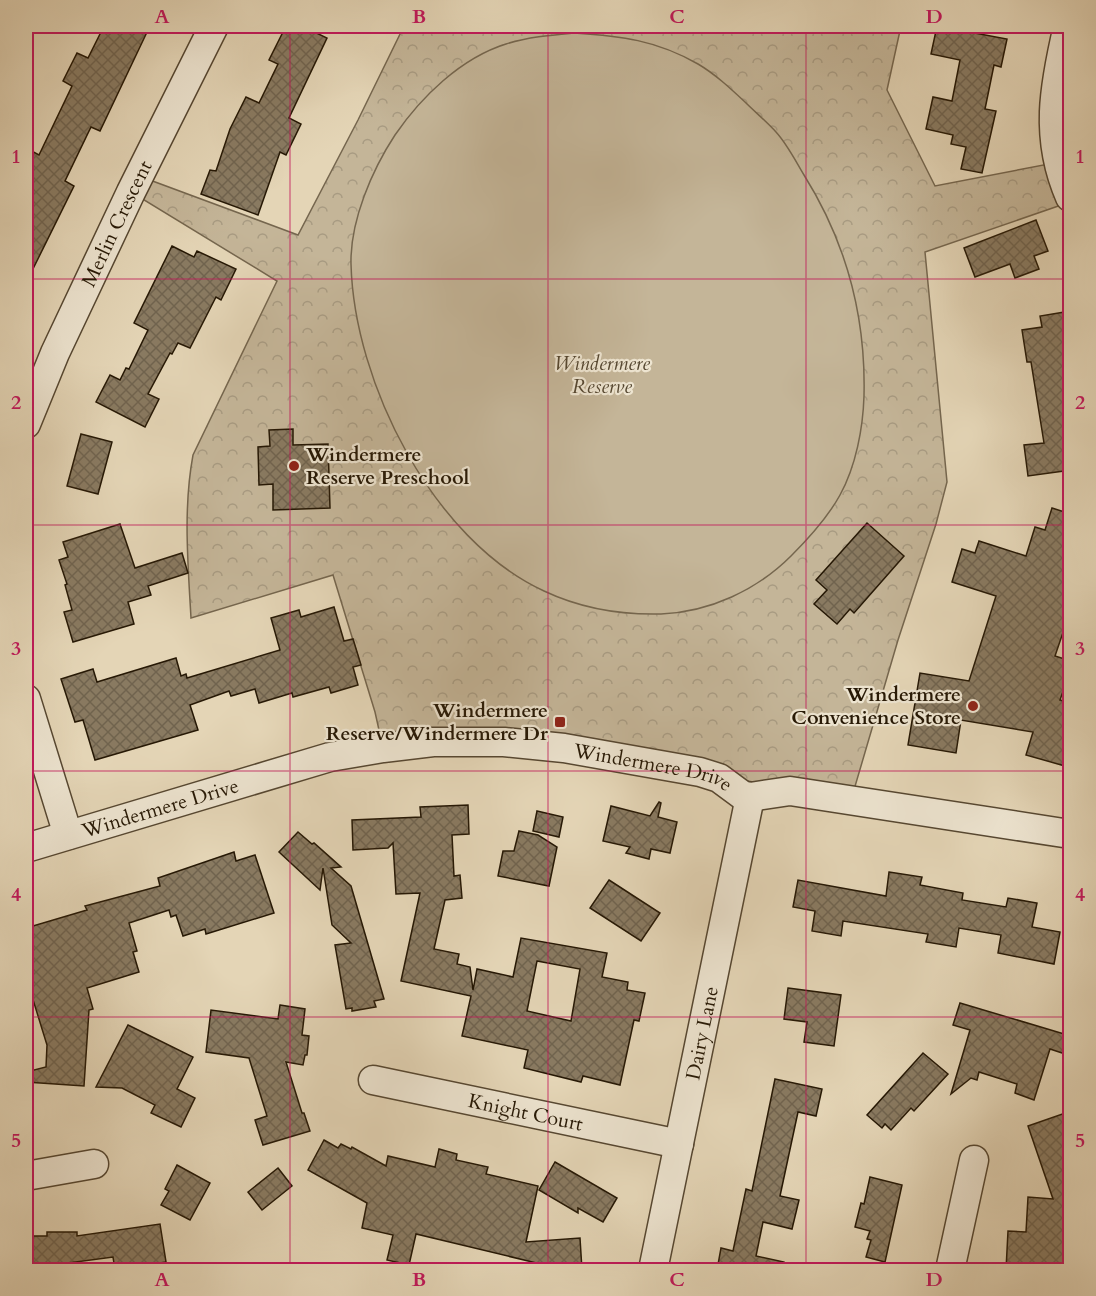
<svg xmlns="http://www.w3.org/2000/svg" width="1096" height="1296" font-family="Cardo,serif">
<defs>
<pattern id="forest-crowns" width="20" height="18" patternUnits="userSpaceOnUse" patternTransform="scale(1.5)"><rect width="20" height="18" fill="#c4b598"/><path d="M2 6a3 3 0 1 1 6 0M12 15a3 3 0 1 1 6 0" fill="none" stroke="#a89b82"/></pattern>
<pattern id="building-cross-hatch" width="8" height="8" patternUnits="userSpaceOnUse" patternTransform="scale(1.5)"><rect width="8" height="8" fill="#897a61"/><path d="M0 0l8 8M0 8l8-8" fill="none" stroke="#70634e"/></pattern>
</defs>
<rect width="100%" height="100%" fill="#e4d5b6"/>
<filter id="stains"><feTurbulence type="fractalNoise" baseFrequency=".00333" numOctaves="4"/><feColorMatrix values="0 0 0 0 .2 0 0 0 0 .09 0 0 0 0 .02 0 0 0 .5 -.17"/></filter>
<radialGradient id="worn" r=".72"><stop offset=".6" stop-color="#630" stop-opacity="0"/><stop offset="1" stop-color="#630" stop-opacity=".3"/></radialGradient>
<!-- forest -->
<path fill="url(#forest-crowns)" stroke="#75664e" stroke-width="1.5" d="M 404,26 L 901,26 L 887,90 L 935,186 L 1059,162 L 1070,202 L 925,252 L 947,482 L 936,524 L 898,640 L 851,800 L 618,757 L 383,748 L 375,712 L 333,575 L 191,618 C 188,564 183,509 193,455 L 277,281 L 131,192 L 139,176 L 298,235 L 358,120 Z"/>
<!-- pitch -->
<path fill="#c4b598" stroke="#75664e" stroke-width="1.5" d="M 574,33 C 621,36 656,40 698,64 C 715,74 730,88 745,102 C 755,112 766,121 776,132 C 787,144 795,160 804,175 C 846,242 866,316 864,396 C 863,428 856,466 840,495 C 828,517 809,538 791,556 C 757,590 710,612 661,614 C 621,615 580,608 544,591 C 433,540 354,383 351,264 C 350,221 372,170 395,135 C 421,97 461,58 506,44 C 528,37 552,35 574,33 Z"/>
<!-- building -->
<g fill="url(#building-cross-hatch)" stroke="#261805" stroke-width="1.5" fill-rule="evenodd">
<polygon points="104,26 137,26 148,30 100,131 91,127 65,181 74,186 26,283 26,148 39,155 72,86 63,81 77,53 88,58"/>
<polygon points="286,26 302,26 327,38 289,118 301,124 286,155 280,152 258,215 201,194 210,170 216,171 230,129 246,97 259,103 278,64 269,60"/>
<polygon points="937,26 1007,39 1001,67 994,65 985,109 996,111 982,173 961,169 966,147 951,144 953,135 926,129 933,97 952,101 960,60 931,54"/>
<polygon points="1036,220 1048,251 1034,256 1039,269 1015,278 1010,264 975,277 964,248"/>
<polygon points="172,246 194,257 197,251 236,269 221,300 216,297 190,348 178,343 172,354 170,353 148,394 159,399 145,427 96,402 110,375 120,380 126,368 129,369 148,330 134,323"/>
<polygon points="1071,311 1071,470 1028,476 1024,445 1044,443 1031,362 1027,362 1022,330 1042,327 1040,316"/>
<polygon points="293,429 293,445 328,444 330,508 273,510 273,484 259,485 258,447 270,446 269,430"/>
<polygon points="81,434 112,442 98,494 67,486"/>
<polygon points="1052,508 1071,514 1071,609 1055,656 1071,661 1071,668 1060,700 1067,702 1064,711 1071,713 1063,743 1071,745 1065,766 1026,755 1033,732 961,720 956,753 908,745 920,673 969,681 996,596 952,582 962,549 975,553 979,541 1026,556 1035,527 1045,530"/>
<polygon points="867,523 904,556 854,613 850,609 837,624 814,604 827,590 816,580"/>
<polygon points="120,524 135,568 182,553 188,573 148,586 151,595 128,602 134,624 73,642 64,612 72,610 65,585 67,584 59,560 68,557 63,542"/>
<polygon points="334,607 344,641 353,639 361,665 353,667 358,685 331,693 329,687 293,697 292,693 259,703 255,689 231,696 229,691 190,705 198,730 95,760 83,720 75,722 61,679 93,669 97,682 176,658 181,676 186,674 187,678 280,650 271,618 299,610 301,617"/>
<polygon points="659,802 661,803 658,817 677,822 670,853 651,849 649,859 626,853 630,847 603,841 611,806 650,816"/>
<path d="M 468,805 L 469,834 L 452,835 L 454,876 L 460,875 L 462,898 L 445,900 L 434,949 L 459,954 L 457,964 L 470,967 L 473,990 L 477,969 L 513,977 L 521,938 L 607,953 L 602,977 L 628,982 L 627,990 L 645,993 L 639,1021 L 634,1020 L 620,1085 L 583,1076 L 581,1082 L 524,1068 L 528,1050 L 462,1036 L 471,996 L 401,981 L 420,893 L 396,894 L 393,843 L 388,848 L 353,850 L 352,820 L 421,817 L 420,807 ZM 537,961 L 580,969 L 571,1021 L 527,1011 Z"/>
<polygon points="537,811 563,817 559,837 533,831"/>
<polygon points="519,831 538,835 557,847 549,886 498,876 503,851 514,851"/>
<polygon points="298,832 312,844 314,843 341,867 331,868 351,886 384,999 374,1001 376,1007 352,1011 352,1008 346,1009 335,945 351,943 332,925 323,868 320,890 279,852"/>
<polygon points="234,852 236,861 255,855 274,913 206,934 205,929 183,936 176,915 171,917 169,910 129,923 137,951 133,952 139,972 87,988 93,1009 89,1010 84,1086 26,1082 26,1072 46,1067 47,1045 26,977 26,928 87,910 85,906 160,886 158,878"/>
<polygon points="889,872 922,877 920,885 963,893 962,900 1006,907 1008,898 1037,903 1032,927 1060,932 1054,964 998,953 1001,935 959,928 956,947 926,942 928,934 843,921 841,936 812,931 815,911 793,907 798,880 886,896"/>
<polygon points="609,880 660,913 641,941 590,908"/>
<polygon points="788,988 841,995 834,1046 804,1042 807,1022 784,1019"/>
<polygon points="960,1003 1071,1036 1071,1056 1050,1049 1034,1100 1015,1093 1017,1084 979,1072 977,1080 971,1078 951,1094 970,1030 953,1025"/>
<polygon points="280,1005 305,1009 302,1035 309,1036 307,1055 305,1055 303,1065 286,1062 302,1113 304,1113 310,1131 263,1145 255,1120 267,1116 249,1058 206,1052 211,1010 278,1019"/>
<polygon points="128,1025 193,1057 177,1089 195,1098 181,1127 151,1113 155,1105 122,1088 96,1087"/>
<polygon points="923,1053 948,1074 914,1111 911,1108 891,1130 885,1124 882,1128 867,1115"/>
<polygon points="775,1079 822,1089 816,1116 798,1112 780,1196 799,1200 792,1229 763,1222 756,1256 784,1262 783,1270 717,1270 721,1248 733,1251 746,1189 752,1191"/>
<polygon points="1071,1111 1071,1270 1006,1270 1008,1231 1026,1232 1028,1197 1053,1199 1028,1126"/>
<polygon points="324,1140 338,1148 341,1144 351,1149 352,1147 386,1166 388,1156 435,1167 439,1149 457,1154 456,1160 488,1167 486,1174 538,1186 526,1242 580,1238 582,1270 545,1270 545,1265 416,1234 409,1265 387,1260 393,1235 362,1228 367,1203 308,1170"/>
<polygon points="555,1162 617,1198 603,1222 578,1208 578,1213 539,1190"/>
<polygon points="177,1165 210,1183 190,1220 161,1205 169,1191 165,1189"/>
<polygon points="278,1168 292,1186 262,1210 248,1192"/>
<polygon points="870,1177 902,1185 885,1262 866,1257 871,1240 867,1239 870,1231 855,1227 861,1203 864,1204"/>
<polygon points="160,1224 166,1262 115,1270 113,1257 68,1263 26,1264 26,1236 47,1236 47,1232 77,1232 77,1236"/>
</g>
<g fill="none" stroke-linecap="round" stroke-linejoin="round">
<!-- minor casing -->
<g stroke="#564731" stroke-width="31">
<g id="minor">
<path d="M 1068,26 C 1054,86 1044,138 1070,197"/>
<path id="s1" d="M 26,424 L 55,353 L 131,192 L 214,26"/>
<polyline points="26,699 68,835"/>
<path id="s2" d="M 26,848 L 330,757 L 383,748 L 433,742 L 504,742 L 564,748 L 700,772 L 719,778 L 742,795 L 750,797 L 790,791 L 1070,834"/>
<path id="s3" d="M 373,1080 L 679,1144"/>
<polyline points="26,1176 94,1164"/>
<path id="s4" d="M 653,1270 L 750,797"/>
<polyline points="950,1270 974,1160"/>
</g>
</g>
<!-- minor -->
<use href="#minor" stroke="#ede4d0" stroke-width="28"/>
</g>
<!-- grid -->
<path fill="none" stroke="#c2185b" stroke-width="1.5" stroke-opacity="0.55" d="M 290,26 L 290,1270M 548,26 L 548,1270M 806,26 L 806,1270M 26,279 L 1070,279M 26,525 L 1070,525M 26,771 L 1070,771M 26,1017 L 1070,1017"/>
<!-- markers -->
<g fill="#8f2418" stroke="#ede4d0" stroke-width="2">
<circle cx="294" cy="466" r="6"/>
<circle cx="973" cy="706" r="6"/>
<rect x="554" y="716" width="12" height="12" rx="3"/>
</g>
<g text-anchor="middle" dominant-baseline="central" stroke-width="4.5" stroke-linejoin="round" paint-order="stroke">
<!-- street labels -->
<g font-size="20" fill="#261805" stroke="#ede4d0">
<text stroke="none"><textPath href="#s1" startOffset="220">Merlin Crescent</textPath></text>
<text stroke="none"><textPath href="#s2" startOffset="644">Windermere Drive</textPath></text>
<text stroke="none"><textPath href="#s2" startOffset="140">Windermere Drive</textPath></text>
<text stroke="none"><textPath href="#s4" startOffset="242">Dairy Lane</textPath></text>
<text stroke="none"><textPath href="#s3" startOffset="156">Knight Court</textPath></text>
</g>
<!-- park labels -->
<g font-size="20" font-style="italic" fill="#554731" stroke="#ede4d0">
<text x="602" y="363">Windermere<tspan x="602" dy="23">Reserve</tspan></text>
</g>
<!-- poi labels -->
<g font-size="20" font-weight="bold" fill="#261805" stroke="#ede4d0" text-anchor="end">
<text x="306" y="454" text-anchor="start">Windermere<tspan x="306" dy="23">Reserve Preschool</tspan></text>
<text x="961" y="694">Windermere<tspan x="961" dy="23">Convenience Store</tspan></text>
<text x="548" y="710">Windermere<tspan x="548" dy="23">Reserve/Windermere Dr</tspan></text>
</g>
</g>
<!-- margin -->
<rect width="1096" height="1296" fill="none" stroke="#e4d5b6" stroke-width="66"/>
<rect x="33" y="33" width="1030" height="1230" fill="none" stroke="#c2185b" stroke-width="2"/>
<g font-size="20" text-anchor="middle" font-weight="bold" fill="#c2185b">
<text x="162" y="23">A</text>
<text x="419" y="23">B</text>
<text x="677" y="23">C</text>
<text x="934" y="23">D</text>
<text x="16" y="163">1</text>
<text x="1080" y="163">1</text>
<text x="16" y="409">2</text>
<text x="1080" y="409">2</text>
<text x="16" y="655">3</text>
<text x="1080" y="655">3</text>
<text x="16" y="901">4</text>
<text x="1080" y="901">4</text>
<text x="16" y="1147">5</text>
<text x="1080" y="1147">5</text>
<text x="162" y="1286">A</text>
<text x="419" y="1286">B</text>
<text x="677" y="1286">C</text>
<text x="934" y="1286">D</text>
</g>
<rect width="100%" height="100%" filter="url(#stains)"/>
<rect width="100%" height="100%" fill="url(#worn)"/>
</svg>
